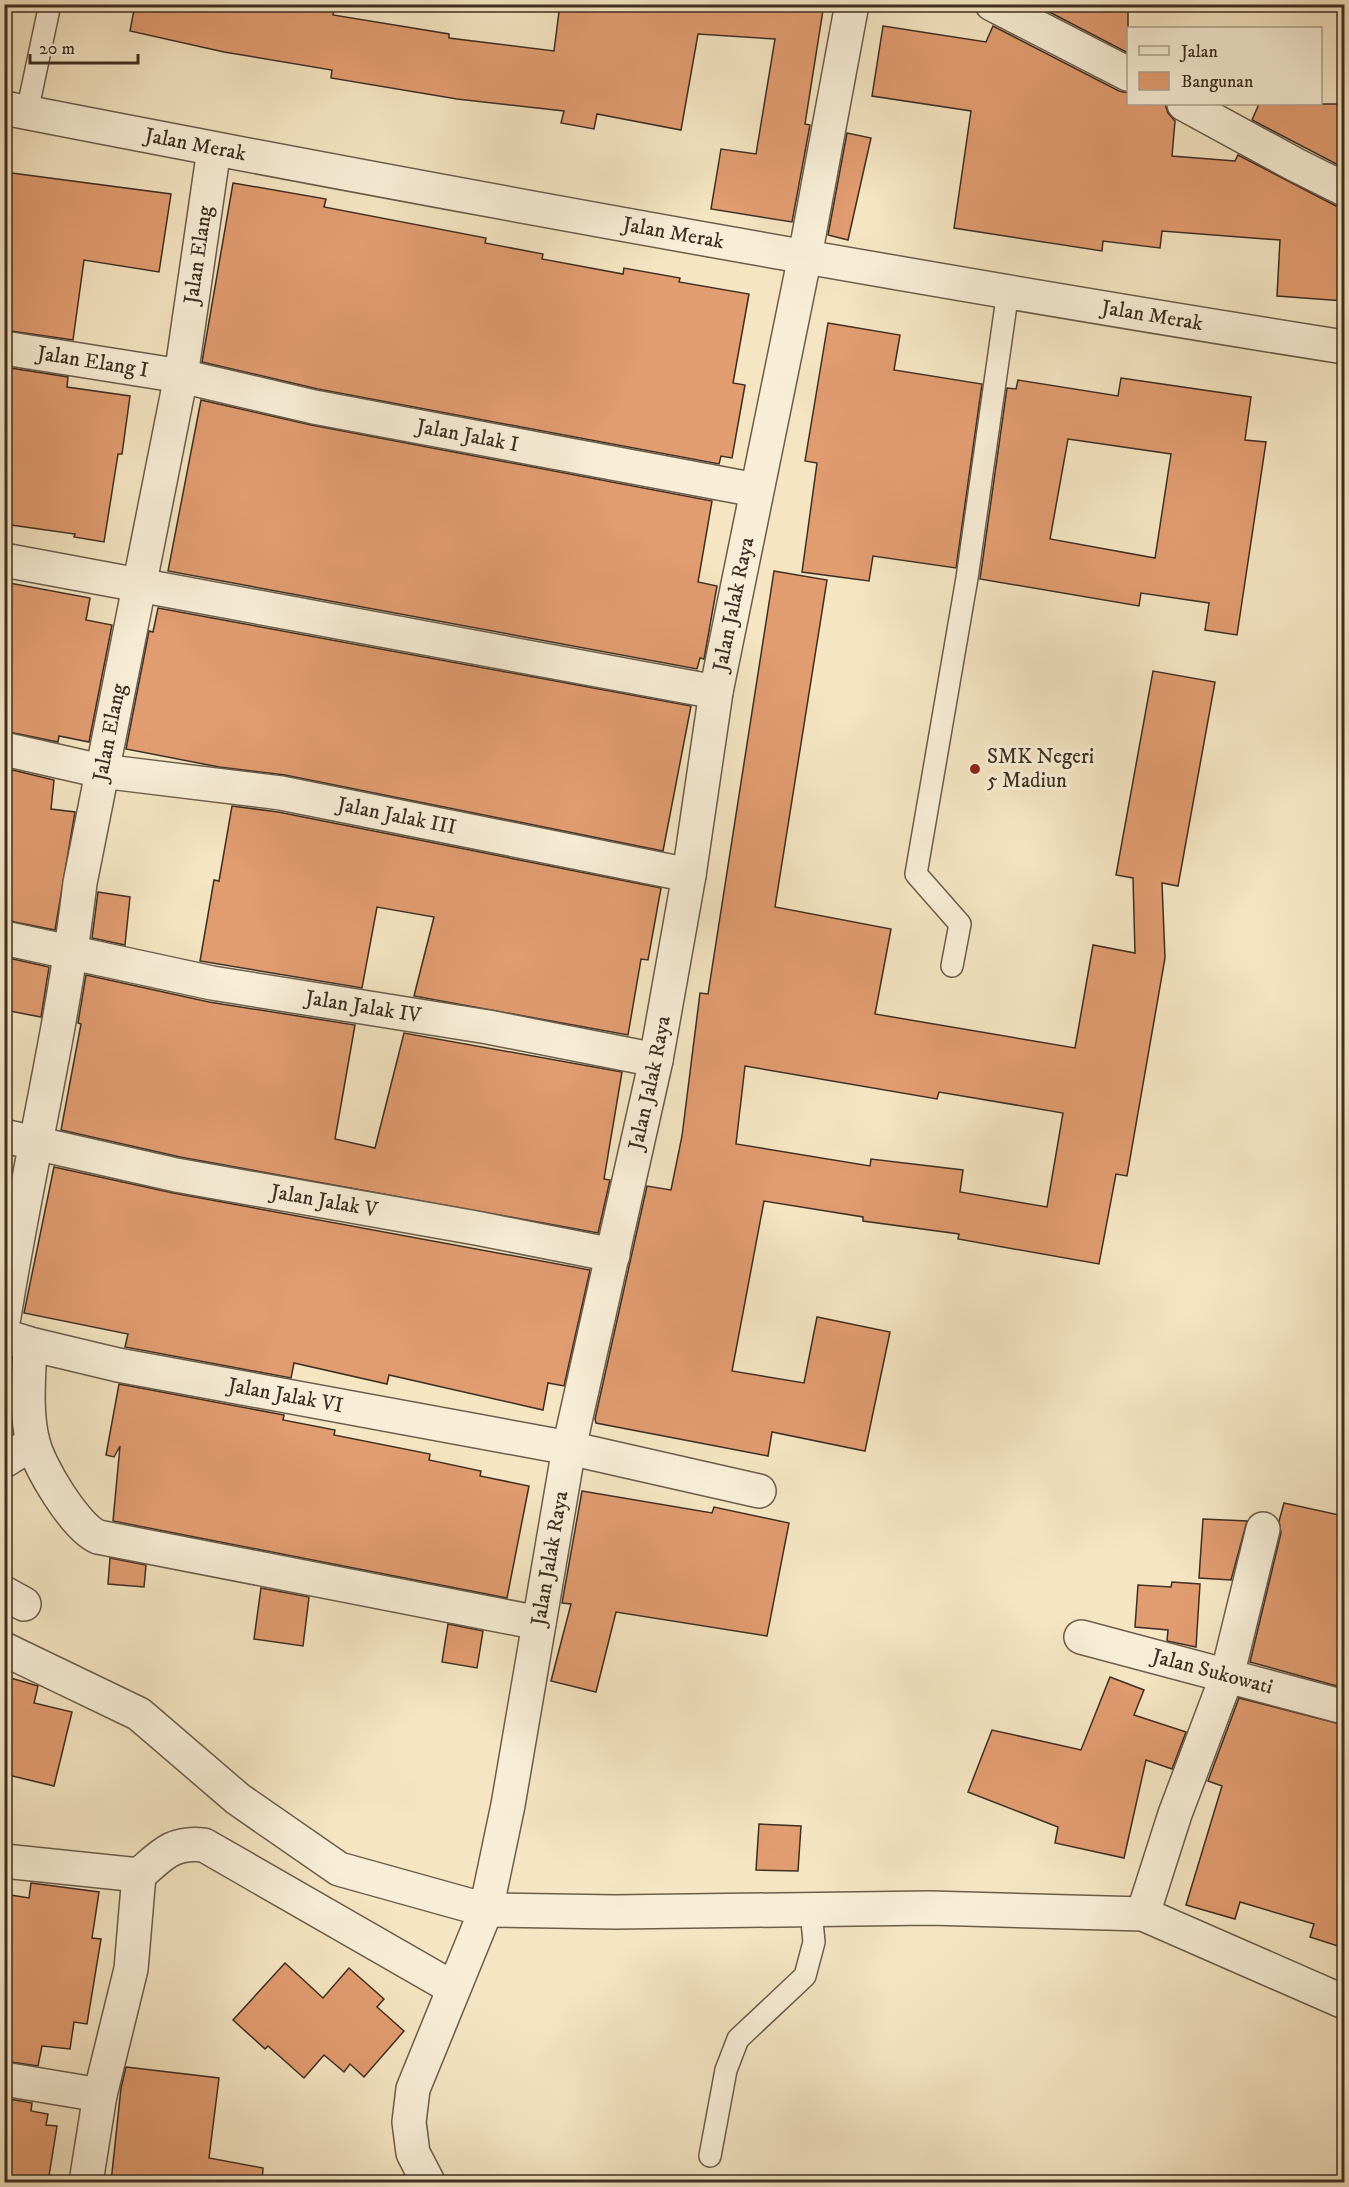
<svg xmlns="http://www.w3.org/2000/svg" width="1349" height="2187" font-family="'IM FELL DW Pica',serif">
<rect width="100%" height="100%" fill="#f5e5c2"/>
<filter id="stains"><feTurbulence type="fractalNoise" baseFrequency=".00333" numOctaves="4"/><feColorMatrix values="0 0 0 0 .2 0 0 0 0 .09 0 0 0 0 .02 0 0 0 .5 -.17"/></filter>
<radialGradient id="worn" r=".72"><stop offset=".6" stop-color="#630" stop-opacity="0"/><stop offset="1" stop-color="#630" stop-opacity=".3"/></radialGradient>
<!-- building -->
<g fill="#e19c70" stroke="#3e2e23" stroke-width="1.5" fill-rule="evenodd">
<polygon points="135,4 335,4 333,15 449,34 449,38 554,51 560,4 786,4 823,10 805,124 810,125 792,222 711,209 721,149 756,154 775,39 698,34 681,130 597,114 594,129 561,123 564,111 457,99 331,78 332,70 224,52 130,31"/>
<polygon points="1034,4 1128,4 1128,53"/>
<polygon points="883,26 986,42 993,26 1119,91 1128,93 1128,104 1165,104 1168,113 1175,121 1172,156 1235,161 1238,155 1336,206 1344,208 1344,301 1277,296 1280,240 1162,231 1160,248 1103,241 1102,251 954,228 971,111 872,96"/>
<polygon points="1259,104 1344,104 1344,168 1252,120"/>
<polygon points="847,133 871,138 848,240 828,235"/>
<polygon points="4,172 171,194 159,272 84,260 73,340 4,330"/>
<polygon points="233,183 326,199 324,207 486,238 485,243 543,254 542,259 623,274 624,268 680,278 679,282 749,294 733,383 745,385 732,458 721,456 719,464 318,389 202,362"/>
<polygon points="828,323 900,335 894,370 982,384 956,568 873,556 869,581 802,572 817,463 805,461"/>
<polygon points="4,367 68,377 67,387 130,396 122,454 118,454 104,542 74,537 75,534 4,524"/>
<path d="M 1121,378 L 1251,397 L 1245,440 L 1266,442 L 1237,635 L 1205,630 L 1209,603 L 1141,593 L 1139,606 L 980,579 L 1007,388 L 1016,389 L 1018,380 L 1118,396 ZM 1068,439 L 1171,454 L 1155,558 L 1050,539 Z"/>
<polygon points="201,400 311,425 712,501 698,582 717,586 704,659 700,658 697,669 168,571"/>
<path d="M 774,571 L 827,580 L 775,907 L 891,929 L 875,1014 L 1075,1048 L 1093,945 L 1135,953 L 1133,878 L 1116,875 L 1153,671 L 1215,682 L 1178,886 L 1162,883 L 1165,958 L 1127,1176 L 1116,1174 L 1099,1264 L 958,1239 L 959,1234 L 863,1221 L 863,1217 L 764,1201 L 732,1371 L 804,1383 L 817,1317 L 890,1332 L 865,1451 L 772,1432 L 768,1456 L 596,1423 L 595,1419 L 647,1186 L 671,1190 L 682,1136 L 700,993 L 708,994 ZM 745,1066 L 937,1099 L 939,1092 L 1063,1113 L 1047,1207 L 960,1192 L 963,1170 L 871,1159 L 870,1166 L 736,1144 Z"/>
<polygon points="4,582 90,598 86,620 112,625 89,742 59,736 58,742 4,731"/>
<polygon points="158,608 691,706 663,851 285,775 219,767 126,749 149,631 153,632"/>
<polygon points="4,768 54,780 51,809 75,812 55,930 4,920"/>
<polygon points="232,806 278,812 661,888 648,960 641,959 628,1035 414,996 434,917 377,907 362,988 200,961 214,880 219,881"/>
<polygon points="98,892 130,897 125,945 92,938"/>
<polygon points="4,957 49,967 41,1017 4,1010"/>
<polygon points="86,975 209,1002 355,1025 335,1139 375,1148 404,1033 622,1072 604,1179 610,1180 598,1233 180,1157 61,1130 81,1024 78,1023"/>
<polygon points="54,1167 173,1193 590,1270 564,1386 548,1383 543,1410 389,1375 387,1384 294,1363 291,1378 125,1347 128,1334 24,1313"/>
<polygon points="119,1384 284,1415 283,1420 335,1430 334,1435 430,1454 429,1460 481,1471 480,1476 529,1486 507,1598 113,1521 120,1446 114,1457 106,1455"/>
<polygon points="582,1491 712,1513 714,1507 789,1523 767,1636 616,1612 596,1692 551,1681 571,1604 562,1603"/>
<polygon points="1284,1503 1344,1516 1344,1688 1250,1662 1281,1533 1279,1521"/>
<polygon points="1203,1519 1247,1521 1231,1580 1199,1578"/>
<polygon points="110,1558 146,1565 144,1587 108,1584"/>
<polygon points="1172,1582 1200,1584 1196,1647 1167,1641 1168,1630 1135,1627 1138,1585 1171,1587"/>
<polygon points="261,1588 309,1597 303,1646 254,1639"/>
<polygon points="448,1624 483,1631 477,1668 442,1662"/>
<polygon points="4,1676 38,1686 34,1703 72,1712 54,1786 4,1774"/>
<polygon points="1110,1677 1144,1690 1134,1715 1186,1732 1172,1769 1146,1760 1124,1858 1055,1843 1058,1827 968,1792 992,1730 1081,1750"/>
<polygon points="1239,1698 1344,1725 1344,1948 1310,1937 1314,1924 1240,1902 1235,1919 1186,1905 1222,1786 1208,1781"/>
<polygon points="759,1824 801,1826 798,1871 756,1870"/>
<polygon points="31,1883 99,1892 92,1938 101,1939 87,2024 74,2022 70,2049 42,2046 38,2066 4,2061 4,1894 29,1898"/>
<polygon points="285,1963 323,1998 349,1968 384,1999 377,2007 404,2031 364,2077 350,2064 344,2072 324,2055 304,2078 268,2046 265,2049 233,2020"/>
<polygon points="126,2067 219,2078 209,2158 263,2168 262,2182 111,2182 121,2088"/>
<polygon points="4,2098 32,2103 31,2111 48,2114 46,2125 57,2126 48,2182 4,2182"/>
</g>
<g fill="none" stroke-linecap="round" stroke-linejoin="round">
<!-- service casing -->
<g stroke="#6c5c4b" stroke-width="24">
<g id="service">
<polyline points="27,112 50,4"/>
<polyline points="952,966 960,924 916,874 967,578 1008,291"/>
<polyline points="710,2156 726,2070 738,2039 805,1976 814,1942 811,1911"/>
</g>
</g>
<!-- minor casing -->
<g stroke="#6c5c4b" stroke-width="36">
<g id="minor">
<polyline points="992,4 1128,74"/>
<polyline points="1184,104 1296,165 1344,189"/>
<path id="s1" d="M 4,108 C 450,195 897,276 1344,347"/>
<path id="s2" d="M 4,348 L 181,376 L 314,407 L 756,490"/>
<polyline points="4,560 716,692"/>
<path id="s3" d="M 4,749 L 101,771 L 281,793 L 689,875"/>
<path id="s4" d="M 4,938 L 212,983 L 488,1027 L 656,1060"/>
<path id="s5" d="M 4,1136 L 176,1175 L 476,1228 L 613,1255"/>
<path id="s6" d="M 4,1317 C 27,1172 63,1028 80,883 L 181,376 L 214,149"/>
<path id="s7" d="M 4,1332 L 11,1338 L 30,1344 L 118,1365 L 569,1448 L 759,1491"/>
<path d="M 30,1344 C 29,1375 25,1412 33,1442 C 39,1467 75,1527 98,1537 L 539,1623"/>
<polyline points="4,1461 33,1443"/>
<polyline points="4,1593 24,1604"/>
<path id="s8" d="M 1081,1637 L 1344,1707"/>
<polyline points="4,1649 139,1714 238,1799 339,1869 486,1910 615,1912 930,1908 1143,1914 1344,2002"/>
<polyline points="4,1861 139,1875"/>
<polyline points="1143,1914 1175,1814 1227,1676 1263,1529"/>
<polyline points="4,2079 100,2095"/>
<path d="M 86,2182 L 100,2095 L 131,1969 L 139,1875 C 161,1856 172,1841 204,1845 L 453,1988"/>
<path id="s9" d="M 428,2182 L 413,2153 L 409,2122 L 413,2089 L 486,1910 L 508,1805 L 569,1448 L 656,1060 L 689,875 L 716,692 L 805,256 L 852,4"/>
</g>
</g>
<!-- service -->
<use href="#service" stroke="#f8eed7" stroke-width="21"/>
<!-- minor -->
<use href="#minor" stroke="#f8eed7" stroke-width="33"/>
</g>
<!-- markers -->
<circle fill="#8f2418" stroke="#f8eed7" stroke-width="2" cx="975" cy="769" r="6"/>
<g text-anchor="middle" dominant-baseline="central" stroke-width="6" stroke-linejoin="round" paint-order="stroke">
<!-- street labels -->
<g font-size="21" fill="#3e2e23" stroke="#f8eed7">
<text stroke="none"><textPath href="#s1" startOffset="195">Jalan Merak</textPath></text>
<text stroke="none"><textPath href="#s1" startOffset="681">Jalan Merak</textPath></text>
<text stroke="none"><textPath href="#s6" startOffset="1080">Jalan Elang</textPath></text>
<text stroke="none"><textPath href="#s1" startOffset="1167">Jalan Merak</textPath></text>
<text stroke="none"><textPath href="#s2" startOffset="90">Jalan Elang I</textPath></text>
<text stroke="none"><textPath href="#s2" startOffset="472">Jalan Jalak I</textPath></text>
<text stroke="none"><textPath href="#s9" startOffset="1620">Jalan Jalak Raya</textPath></text>
<text stroke="none"><textPath href="#s6" startOffset="594">Jalan Elang</textPath></text>
<text stroke="none"><textPath href="#s3" startOffset="399">Jalan Jalak III</textPath></text>
<text stroke="none"><textPath href="#s4" startOffset="366">Jalan Jalak IV</textPath></text>
<text stroke="none"><textPath href="#s9" startOffset="1134">Jalan Jalak Raya</textPath></text>
<text stroke="none"><textPath href="#s5" startOffset="327">Jalan Jalak V</textPath></text>
<text stroke="none"><textPath href="#s7" startOffset="290">Jalan Jalak VI</textPath></text>
<text stroke="none"><textPath href="#s9" startOffset="648">Jalan Jalak Raya</textPath></text>
<text stroke="none"><textPath href="#s8" startOffset="136">Jalan Sukowati</textPath></text>
</g>
<!-- poi labels -->
<g font-size="21" fill="#3e2e23" stroke="#f8eed7" text-anchor="start">
<text x="987" y="757">SMK Negeri<tspan x="987" dy="24">5 Madiun</tspan></text>
</g>
</g>
<!-- margin -->
<rect width="1349" height="2187" fill="none" stroke="#f5e5c2" stroke-width="24"/>
<rect x="6" y="6" width="1337" height="2175" fill="none" stroke="#3e2e23" stroke-width="3"/>
<rect x="12" y="12" width="1325" height="2163" fill="none" stroke="#3e2e23" stroke-width="1.5"/>
<!-- legend -->
<rect x="1127" y="27" width="195" height="78" fill="#f8eed7" stroke="#aea18f" stroke-width="1.5"/>
<rect x="1139" y="46" width="30" height="9" fill="#f8eed7" stroke="#aea18f" stroke-width="1.5"/>
<text x="1181" y="57" font-size="18" fill="#3e2e23">Jalan</text>
<rect x="1139" y="72" width="30" height="18" fill="#e19c70" stroke="#aea18f" stroke-width="1.5"/>
<text x="1181" y="87" font-size="18" fill="#3e2e23">Bangunan</text>
<!-- scale -->
<path d="M30 54v9h108v-9" fill="none" stroke="#3e2e23" stroke-width="3"/>
<text x="39" y="54" font-size="18" fill="#3e2e23" stroke="#f8eed7" stroke-width="4.5" paint-order="stroke">20 m</text>
<rect width="100%" height="100%" filter="url(#stains)"/>
<rect width="100%" height="100%" fill="url(#worn)"/>
</svg>
